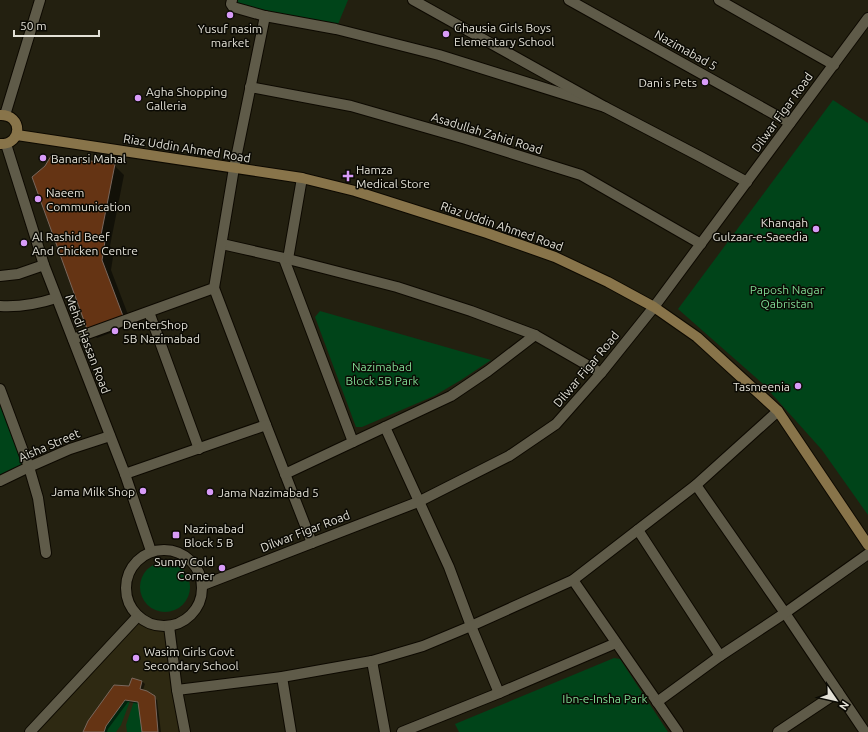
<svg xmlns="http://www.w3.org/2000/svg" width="868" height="732" font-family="Ubuntu,sans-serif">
<rect width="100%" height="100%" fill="#232010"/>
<!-- built -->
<polygon fill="#2e2912" points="138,616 149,623 156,625 169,626 185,732 30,732"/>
<!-- green -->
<g fill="#004419">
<polygon points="232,0 348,0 336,29 231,4"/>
<polygon points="833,100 868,123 868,515 822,450 762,383 678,309"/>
<polygon points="320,311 491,360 461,380 434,396 362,427 356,427 315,317"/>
<polygon points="0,389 29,467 0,481"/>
<circle cx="165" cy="587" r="25"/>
<polygon points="614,658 620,659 668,732 459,732 455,724"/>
<polygon points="125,700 130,701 121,725 116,732 104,732 106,726"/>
<polygon points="134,701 138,702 142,732 127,732 126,725"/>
</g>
<!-- shadow -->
<g fill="#0007">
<polygon points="114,165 124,175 110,246 114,251 111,270 132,325 97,338 88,328 33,178"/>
<polygon points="142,681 145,684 143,690 154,697 157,700 161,732 143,732 139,704 128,702 108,729 107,732 84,732 130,687"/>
</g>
<!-- building -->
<g fill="#653414" stroke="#79675d">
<polygon points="51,156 115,164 100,240 105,241 102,260 123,316 87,329 32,177 45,166"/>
<polygon points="132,678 142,681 140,689 147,691 155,696 158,732 142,732 138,702 125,700 106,726 104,732 83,732 88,721 114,685 129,686"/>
</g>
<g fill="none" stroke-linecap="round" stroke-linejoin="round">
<!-- minor casing -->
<g stroke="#0d0900" stroke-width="12">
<g id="minor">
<polyline points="232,0 231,4 233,7 265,16 336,29 439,55 605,107"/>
<polyline points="413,0 605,107 699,156 747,182"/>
<polyline points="569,0 790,123"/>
<polyline points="719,0 834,65"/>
<polyline points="250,87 351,106 466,139 581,175 701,244"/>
<polyline points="222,244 288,259 397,287 471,311 535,335 601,373"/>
<polyline points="284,259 353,442"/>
<polyline points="288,259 302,178"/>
<polyline points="0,276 18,274 44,265"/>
<polyline points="214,288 266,425 312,543"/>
<path d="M 0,306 C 19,307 38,304 56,298"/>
<polyline points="654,307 868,18"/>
<polyline points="149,312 199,449"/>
<polyline points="73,339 214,288 234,168 265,16"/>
<polyline points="0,389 29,467 38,498 46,553"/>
<polyline points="385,427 449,567 471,626 499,693"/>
<polyline points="125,474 266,425"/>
<polyline points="285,474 451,396 488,371 535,335"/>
<polyline points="0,481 29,467 70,449 110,436"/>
<polyline points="696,485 785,613 865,732"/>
<polyline points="638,530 720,656"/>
<polyline points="573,580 678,732"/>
<polyline points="372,661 385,732"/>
<polyline points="282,677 291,732"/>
<polyline points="177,690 282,677 372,661 423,646 471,626 573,580 696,485 778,411"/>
<polyline points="657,702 720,656 785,613 868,554"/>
<polyline points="402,732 499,693 616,643"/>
<polyline points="778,732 838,692"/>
</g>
</g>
<!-- tertiary casing -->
<g stroke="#0d0900" stroke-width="12">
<g id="tertiary">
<polyline points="5,115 40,0"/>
<polyline points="6,144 44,265 125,474 151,551"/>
<circle cx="164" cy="588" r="38"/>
<polyline points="203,585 418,502 509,456 556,424 601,373 654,307"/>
<polyline points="169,626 177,690 185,732"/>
<polyline points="30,732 138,616"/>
</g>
</g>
<!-- secondary casing -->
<g stroke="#0d0900" stroke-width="12">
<g id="secondary">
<path d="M 0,115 C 23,114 23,145 0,144"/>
<polyline points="17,135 302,178 355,191 487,233 555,257 608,282 654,307 697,337 778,411 868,545"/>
</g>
</g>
<!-- minor -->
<use href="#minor" stroke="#5f5b49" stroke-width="10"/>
<!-- tertiary -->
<use href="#tertiary" stroke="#5f5b49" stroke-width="10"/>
<!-- secondary -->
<use href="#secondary" stroke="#88744a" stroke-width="10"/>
</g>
<!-- markers -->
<g fill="#d89bf8" stroke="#0b0a04" stroke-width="1.5">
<circle cx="230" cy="15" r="4"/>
<circle cx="446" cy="34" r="4"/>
<circle cx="705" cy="82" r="4"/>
<circle cx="138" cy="98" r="4"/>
<circle cx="43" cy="158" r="4"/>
<path d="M346 170h4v4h4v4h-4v4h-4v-4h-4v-4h4z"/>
<circle cx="38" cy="199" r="4"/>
<circle cx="816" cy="229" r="4"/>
<circle cx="24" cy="243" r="4"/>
<circle cx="115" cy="331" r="4"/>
<circle cx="798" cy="386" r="4"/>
<circle cx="143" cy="491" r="4"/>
<circle cx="210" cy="492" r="4"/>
<rect x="172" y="531" width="8" height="8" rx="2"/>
<circle cx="222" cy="568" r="4"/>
<circle cx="136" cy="658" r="4"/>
</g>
<g text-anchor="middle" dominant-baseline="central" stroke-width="3" stroke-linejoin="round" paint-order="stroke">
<!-- poi labels -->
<g font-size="12" fill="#e3e1d7" stroke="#0b0a04" text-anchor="start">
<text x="454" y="27">Ghausia Girls Boys<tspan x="454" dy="14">Elementary School</tspan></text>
<text x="230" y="28" text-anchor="middle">Yusuf nasim<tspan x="230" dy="14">market</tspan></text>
<text x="697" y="82" text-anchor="end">Dani s Pets</text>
<text x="146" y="91">Agha Shopping<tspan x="146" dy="14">Galleria</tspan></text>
<text x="51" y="158">Banarsi Mahal</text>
<text x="356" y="169">Hamza<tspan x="356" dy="14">Medical Store</tspan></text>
<text x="46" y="192">Naeem<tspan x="46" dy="14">Communication</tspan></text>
<text x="808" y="222" text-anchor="end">Khanqah<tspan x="808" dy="14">Gulzaar-e-Saeedia</tspan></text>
<text x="32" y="236">Al Rashid Beef<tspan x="32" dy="14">And Chicken Centre</tspan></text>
<text x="123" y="324">DenterShop<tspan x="123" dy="14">5B Nazimabad</tspan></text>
<text x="790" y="386" text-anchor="end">Tasmeenia</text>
<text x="135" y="491" text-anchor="end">Jama Milk Shop</text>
<text x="218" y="492">Jama Nazimabad 5</text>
<text x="184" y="528">Nazimabad<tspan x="184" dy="14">Block 5 B</tspan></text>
<text x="214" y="561" text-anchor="end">Sunny Cold<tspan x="214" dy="14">Corner</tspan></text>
<text x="144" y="651">Wasim Girls Govt<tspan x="144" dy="14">Secondary School</tspan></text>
</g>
<!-- street labels -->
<g font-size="12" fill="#e3e1d7" stroke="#0b0a04">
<text transform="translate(686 50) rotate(29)">Nazimabad 5</text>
<text transform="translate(782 112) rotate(-54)">Dilwar Figar Road</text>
<text transform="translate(487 133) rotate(17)">Asadullah Zahid Road</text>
<text transform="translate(187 148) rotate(9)">Riaz Uddin Ahmed Road</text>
<text transform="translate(502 226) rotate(19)">Riaz Uddin Ahmed Road</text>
<text transform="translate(88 344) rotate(69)">Mehdi Hassan Road</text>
<text transform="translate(586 369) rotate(-50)">Dilwar Figar Road</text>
<text transform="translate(49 445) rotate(-23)">Aisha Street</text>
<text transform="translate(305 531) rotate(-21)">Dilwar Figar Road</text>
</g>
<!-- park labels -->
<g font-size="12" fill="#7fda93" stroke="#0b0a04">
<text x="787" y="289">Paposh Nagar<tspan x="787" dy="14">Qabristan</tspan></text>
<text x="382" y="366">Nazimabad<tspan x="382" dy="14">Block 5B Park</tspan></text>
<text x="605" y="698">Ibn-e-Insha Park</text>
</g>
</g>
<!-- north arrow -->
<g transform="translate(836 700) rotate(124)" stroke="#0b0a04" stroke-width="3" paint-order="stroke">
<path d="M0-3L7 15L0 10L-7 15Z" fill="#e3e1d7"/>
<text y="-6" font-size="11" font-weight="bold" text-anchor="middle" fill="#e3e1d7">N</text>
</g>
<!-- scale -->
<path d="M14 30v6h85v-6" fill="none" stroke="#e3e1d7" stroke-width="2"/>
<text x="20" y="30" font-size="12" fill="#e3e1d7" stroke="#0b0a04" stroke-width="3" paint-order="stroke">50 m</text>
</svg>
